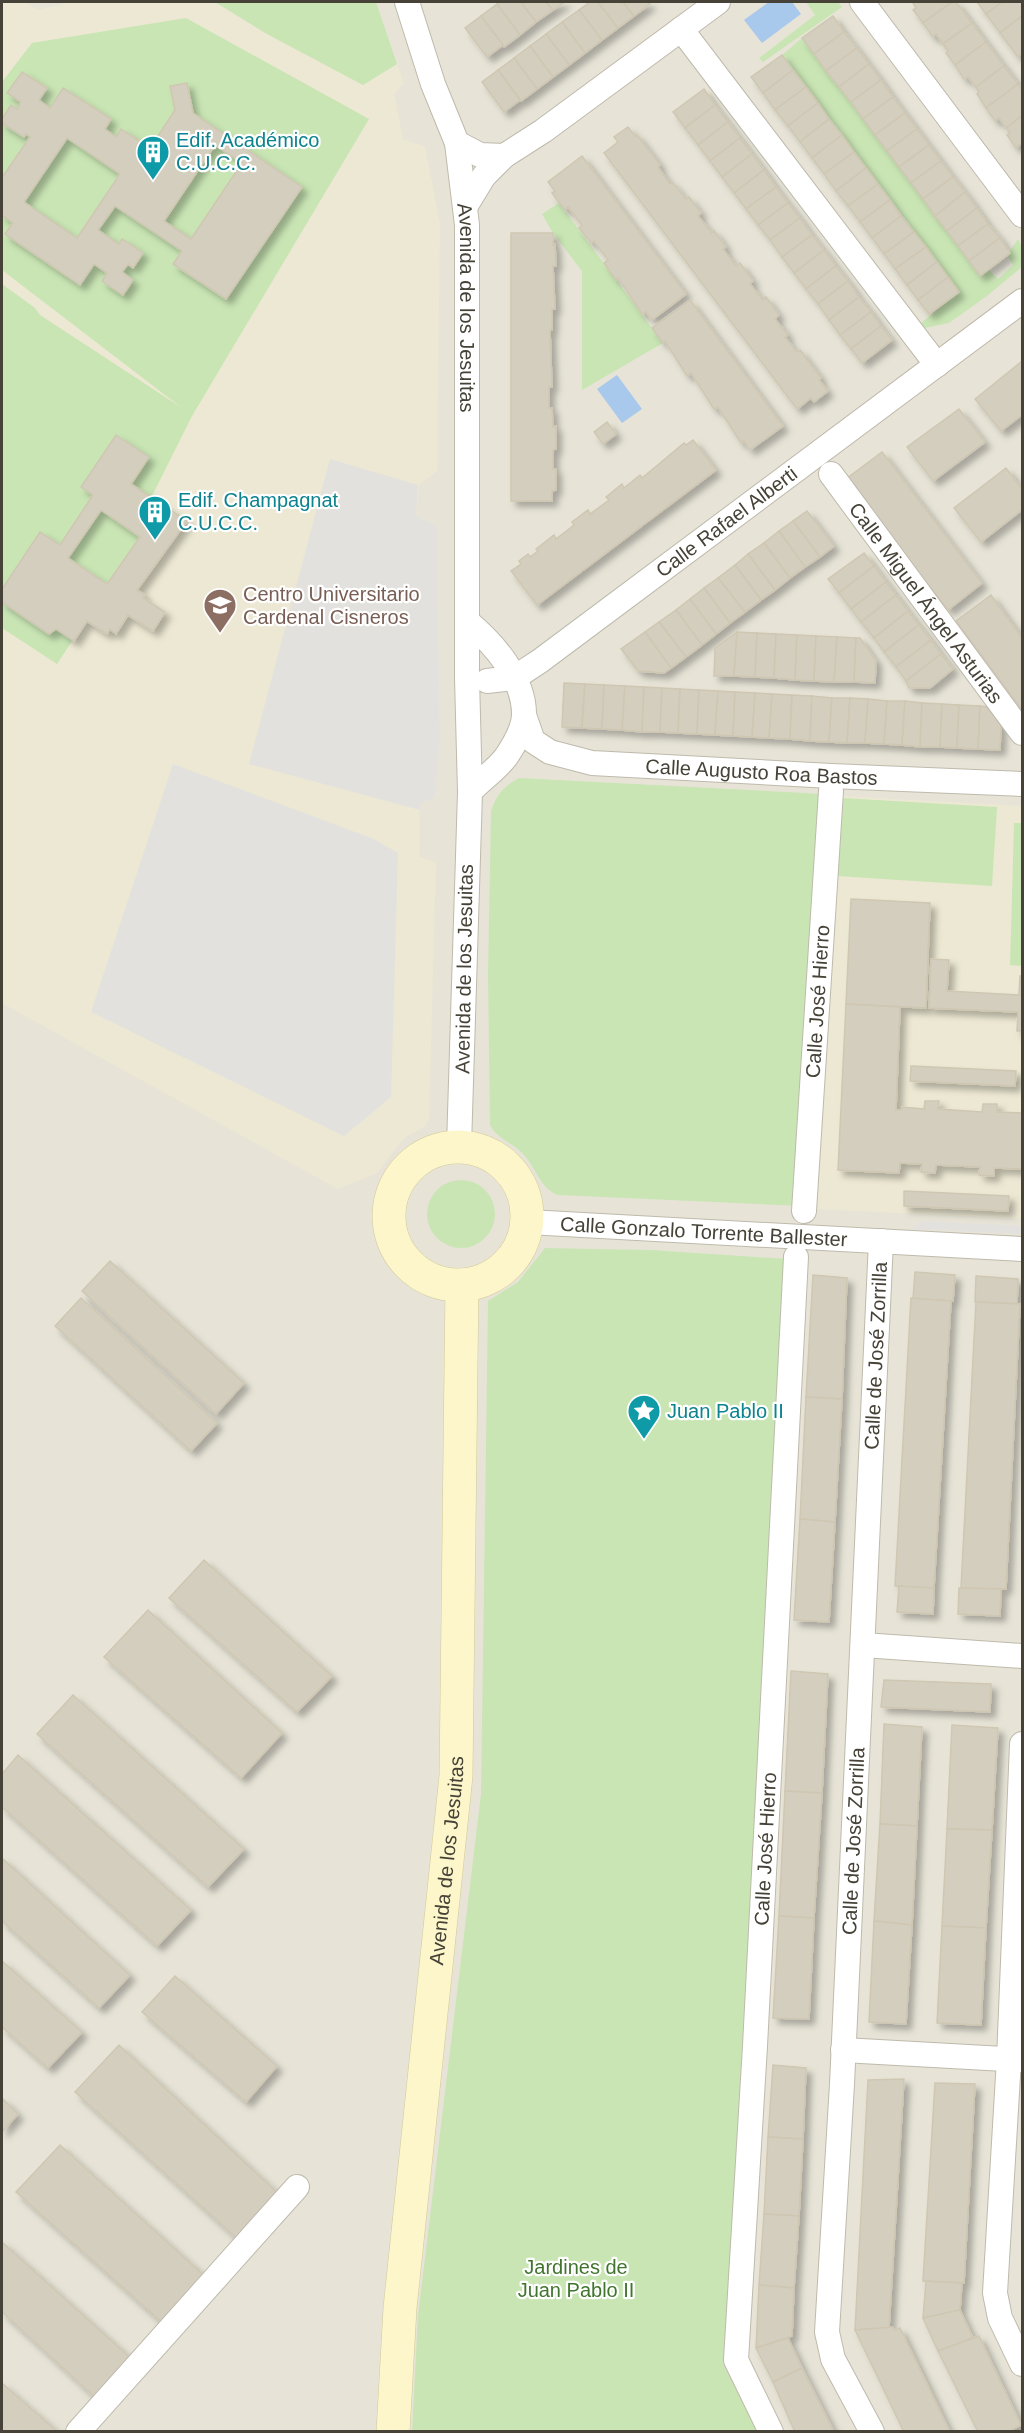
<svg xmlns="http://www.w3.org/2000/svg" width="1024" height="2433" font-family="Arial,sans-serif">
<defs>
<filter id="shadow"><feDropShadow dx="5.5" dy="5.5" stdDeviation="3" flood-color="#0004"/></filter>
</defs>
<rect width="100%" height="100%" fill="#f3f1e9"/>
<!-- residential -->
<rect fill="#e7e4d7" x="2" y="2" width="1020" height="2429"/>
<!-- education -->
<g fill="#ece8d3">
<polygon points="2,2 25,2 37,10 72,2 215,2 267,34 363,85 397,64 404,83 394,94 403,139 425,147 440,223 437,471 419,485 416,516 437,526 440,741 435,798 420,803 419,857 436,862 429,1119 424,1127 404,1138 377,1173 338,1189 2,1003"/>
<polygon points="837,796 1022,806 1022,1219 817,1209 815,1196"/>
</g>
<!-- green -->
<g fill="#c9e5b4">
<polygon points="215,2 376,2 397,64 363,85 267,34"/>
<polygon points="806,2 838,2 842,7 763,62 759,58 815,15"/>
<polygon points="186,18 369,119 192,416 134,532 140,537 57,664 2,628 2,284 35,308 40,315 182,408 2,270 2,82 32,43"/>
<polygon points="802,38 980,275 988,269 998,279 1013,265 1007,255 1018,239 1022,247 1022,267 987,296 949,323 925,328 920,324 959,291 782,55"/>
<polygon points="559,203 663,343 582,390 582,271 553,233 542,214"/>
<path d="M 519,778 L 824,794 L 802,1206 L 558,1195 C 541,1189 536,1169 525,1156 C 515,1144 497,1139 490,1125 L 488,975 L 491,811 C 497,794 504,786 519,778 Z"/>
<polygon points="842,798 997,807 992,886 837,876"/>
<polygon points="1014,823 1022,823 1022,966 1010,965"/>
<circle cx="461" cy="1214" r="34"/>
<polygon points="545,1248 651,1250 787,1259 724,2365 759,2431 412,2432 418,2316 481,1794 488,1301 518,1282"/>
</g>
<!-- parking -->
<g fill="#e2e1dd">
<polygon points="330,459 418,485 416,516 437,526 440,741 435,798 420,803 420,810 249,764"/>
<polygon points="173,764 374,839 398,853 391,1097 344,1136 91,1012"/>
<polygon points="922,1221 1022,1226 1022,1234 912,1229"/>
</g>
<!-- water -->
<g fill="#a8c8ec">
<polygon points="769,2 792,2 801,14 762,43 744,20"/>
<polygon points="617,375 642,409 622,423 597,389"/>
</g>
<!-- building -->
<g fill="#d4cebf" stroke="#cfc7b2" stroke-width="1.5" fill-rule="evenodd" filter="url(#shadow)">
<polygon points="500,2 521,2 536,22 520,35 497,4"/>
<polygon points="521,2 546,2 553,10 536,22"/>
<polygon points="546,2 565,2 553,10"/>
<polygon points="590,2 598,2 618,28 602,40 579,10"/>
<polygon points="598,2 623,2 634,16 618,28"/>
<polygon points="623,2 648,2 650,4 634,16"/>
<polygon points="915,2 952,2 923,23 913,10 916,8 913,3"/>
<polygon points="952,2 956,2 972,23 943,44 936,34 933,37 923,23"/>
<polygon points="977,2 1002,2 986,14"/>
<polygon points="1002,2 1022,2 1022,16 1000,33 986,14"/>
<polygon points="497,4 520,35 504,47 481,16"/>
<polygon points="579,10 602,40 585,53 562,22"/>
<polygon points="481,16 503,45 487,57 465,28"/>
<polygon points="833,16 844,32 814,54 802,38"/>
<polygon points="1022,16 1022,53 1018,57 1000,33"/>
<polygon points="562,22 585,53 569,65 546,34"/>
<polygon points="972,23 986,42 955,65 946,53 948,51 943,44"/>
<polygon points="844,32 857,48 826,71 814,54"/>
<polygon points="546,34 569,65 553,77 530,46"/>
<polygon points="986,42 1004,66 976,87 968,77 964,79 955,65"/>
<polygon points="530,46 553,77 537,89 514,58"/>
<polygon points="857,48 869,64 839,87 826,71"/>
<polygon points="782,55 793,70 763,93 751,77"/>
<polygon points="514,58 537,89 521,101 498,70"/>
<polygon points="869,64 881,80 851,102 839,87"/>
<polygon points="1004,66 1018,84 986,108 977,94 979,92 976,87"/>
<polygon points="498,70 520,100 504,112 482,82"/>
<polygon points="793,70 806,87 775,110 763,93"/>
<path d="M 22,72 L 47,88 L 39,100 L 50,108 L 63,88 L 111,119 L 105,129 L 116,137 L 121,129 L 150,148 L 175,110 L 170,86 L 187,83 L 193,113 L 302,187 L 226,299 L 173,264 L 182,251 L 115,206 L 98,230 L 119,244 L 122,239 L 143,253 L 133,268 L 128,264 L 122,272 L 133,280 L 123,295 L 102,281 L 107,273 L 94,264 L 80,285 L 5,234 L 13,223 L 2,215 L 2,175 L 3,176 L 30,137 L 26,134 L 24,137 L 2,123 L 2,119 L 11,105 L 17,109 L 21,102 L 7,93 ZM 67,138 L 120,174 L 77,238 L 24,202 ZM 215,145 L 242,163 L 191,239 L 164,221 Z"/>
<polygon points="881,80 893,97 863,119 851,102"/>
<polygon points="1018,84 1022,90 1022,116 1006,128 999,118 995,121 986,108"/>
<polygon points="806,87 818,103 788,126 775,110"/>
<polygon points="704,89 715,105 685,128 673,112"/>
<polygon points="893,97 905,113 875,135 863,119"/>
<polygon points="818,103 829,119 800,142 788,126"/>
<polygon points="715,105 728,122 698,145 685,128"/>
<polygon points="905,113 917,129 887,151 875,135"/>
<polygon points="1022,116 1022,143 1016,148 1007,135 1010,133 1006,128"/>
<polygon points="829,119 842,135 812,158 800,142"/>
<polygon points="728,122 740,138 710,161 698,145"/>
<polygon points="628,127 635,136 637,135 660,165 658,167 670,184 672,182 686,199 689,197 701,213 698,216 712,233 714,231 726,247 723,249 736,266 740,263 753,281 750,284 763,300 766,297 779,315 775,319 788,335 785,337 797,352 800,350 821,378 819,380 828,391 814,402 811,398 797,409 604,153 618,142 614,137"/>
<polygon points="917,129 929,145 899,167 887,151"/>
<polygon points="842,135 854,152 824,174 812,158"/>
<polygon points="740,138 752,154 722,177 710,161"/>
<polygon points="929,145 941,161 911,183 899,167"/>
<polygon points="854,152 866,168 836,191 824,174"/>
<polygon points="752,154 764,170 734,193 722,177"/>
<polygon points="582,156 686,294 652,320 646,312 642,314 618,278 616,280 604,263 608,260 594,241 591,243 579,228 582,225 568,207 565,210 552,193 555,191 548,182"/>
<polygon points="941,161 953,177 923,199 911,183"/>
<polygon points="866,168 878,184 848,206 836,191"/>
<polygon points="764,170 776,187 746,209 734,193"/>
<polygon points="953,177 965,192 935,216 923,199"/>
<polygon points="878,184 890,200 860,222 848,206"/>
<polygon points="776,187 788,203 758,225 746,209"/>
<polygon points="965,192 977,208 947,231 935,216"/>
<polygon points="890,200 901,216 872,238 860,222"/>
<polygon points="788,203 800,218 770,240 758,225"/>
<polygon points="977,208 988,224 958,246 947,231"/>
<polygon points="901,216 914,232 884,254 872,238"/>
<polygon points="800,218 812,235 782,257 770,240"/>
<polygon points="988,224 1000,238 969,261 958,246"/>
<polygon points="914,232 926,247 895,269 884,254"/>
<polygon points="511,233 553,233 553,245 555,244 556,266 553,266 555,309 552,309 552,330 550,330 552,387 549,387 549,408 552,408 553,427 556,426 556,449 553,450 553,469 556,469 556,490 552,491 552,501 511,501"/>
<polygon points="812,235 824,250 794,273 782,257"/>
<polygon points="1000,238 1010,253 980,276 969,261"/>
<polygon points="926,247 937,262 907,285 895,269"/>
<polygon points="824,250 836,266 806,289 794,273"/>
<polygon points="937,262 948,277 918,300 907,285"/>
<polygon points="836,266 848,281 818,304 806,289"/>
<polygon points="948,277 959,292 929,314 918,300"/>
<polygon points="848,281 859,297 829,320 818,304"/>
<polygon points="859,297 871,312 840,335 829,320"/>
<polygon points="690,300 783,426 750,450 744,441 741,443 718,407 714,409 691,373 687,376 665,341 663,343 652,328"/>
<polygon points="871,312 881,326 851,349 840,335"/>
<polygon points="881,326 892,340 862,363 851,349"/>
<polygon points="1022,361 1022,415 1001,431 975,399"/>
<polygon points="959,409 985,442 933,481 907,447"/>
<polygon points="607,422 616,434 603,444 594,432"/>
<path d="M 116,435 L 149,457 L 131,484 L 187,521 L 137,590 L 145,595 L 143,598 L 165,612 L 153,631 L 128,615 L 116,634 L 110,629 L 107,634 L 87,621 L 74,641 L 56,629 L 49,634 L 2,602 L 2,589 L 40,532 L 60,545 L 93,495 L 81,487 ZM 101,510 L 140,537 L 107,584 L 68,558 Z"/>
<polygon points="693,440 716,470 537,605 511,571 521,564 519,561 528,554 530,557 538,551 536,549 554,535 556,539 574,525 572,522 588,510 590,514 609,500 606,497 622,484 624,488 640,475 642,478 684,443 686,445"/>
<polygon points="882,452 982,583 948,610 846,479"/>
<polygon points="1006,468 1022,489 1022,510 981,542 954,508"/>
<polygon points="807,511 834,546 820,557 793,521"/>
<polygon points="793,521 820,557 805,567 779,531"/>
<polygon points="779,531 805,567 790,578 764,543"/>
<polygon points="764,543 790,578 775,590 748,554"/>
<polygon points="864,553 874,566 839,593 828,579"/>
<polygon points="748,554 775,590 761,600 735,565"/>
<polygon points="735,565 761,600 745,612 718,578"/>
<polygon points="874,566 886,582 851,609 839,593"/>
<polygon points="718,578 745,612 730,623 704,588"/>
<polygon points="886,582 896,595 861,622 851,609"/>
<polygon points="704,588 730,623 716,634 690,599"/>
<polygon points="896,595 908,611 874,638 861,622"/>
<polygon points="991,595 1022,638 1022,710 956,621"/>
<polygon points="690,599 716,634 702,645 676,610"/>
<polygon points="676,610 702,645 686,657 659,622"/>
<polygon points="908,611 919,625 884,652 874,638"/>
<polygon points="659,622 686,657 671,668 645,632"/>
<polygon points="919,625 931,640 896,667 884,652"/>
<polygon points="645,632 671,668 664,673 638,671 621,649"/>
<polygon points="737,632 734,676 714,676 715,648"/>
<polygon points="737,632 757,633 755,677 734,676"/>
<polygon points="757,633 776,634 774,678 755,677"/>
<polygon points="776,634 797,635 795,680 774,678"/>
<polygon points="797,635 816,636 814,681 795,680"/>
<polygon points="816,636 837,637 834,682 814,681"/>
<polygon points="837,637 856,638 854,682 834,682"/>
<polygon points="856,638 860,638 876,661 875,683 854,682"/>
<polygon points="931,640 941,654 906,681 896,667"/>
<polygon points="941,654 953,669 930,688 909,688 906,681"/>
<polygon points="564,683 585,684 582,728 562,727"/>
<polygon points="585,684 604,685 602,729 582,728"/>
<polygon points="604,685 625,686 622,730 602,729"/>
<polygon points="625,686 644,687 642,732 622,730"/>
<polygon points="644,687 662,688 660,732 642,732"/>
<polygon points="662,688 680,689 678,733 660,732"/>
<polygon points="680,689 699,690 697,734 678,733"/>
<polygon points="699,690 718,691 715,735 697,734"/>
<polygon points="718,691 735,692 733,736 715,735"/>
<polygon points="735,692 755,693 752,737 733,736"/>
<polygon points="755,693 772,694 769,738 752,737"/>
<polygon points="772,694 792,695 790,739 769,738"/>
<polygon points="792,695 812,696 810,741 790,739"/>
<polygon points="812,696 832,698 829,742 810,741"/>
<polygon points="832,698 850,698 847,743 829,742"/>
<polygon points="850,698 868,699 865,743 847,743"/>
<polygon points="868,699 887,701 884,744 865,743"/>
<polygon points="887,701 905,701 902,745 884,744"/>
<polygon points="905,701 922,703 920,747 902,745"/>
<polygon points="922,703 942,704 940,747 920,747"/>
<polygon points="942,704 959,705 957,748 940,747"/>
<polygon points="959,705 980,706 978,749 957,748"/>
<polygon points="980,706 987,707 1001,724 1000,750 978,749"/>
<polygon points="851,899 930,903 926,1008 846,1004"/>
<polygon points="931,959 949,960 947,991 1019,995 1020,976 1022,976 1022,1031 1017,1031 1018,1012 929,1008"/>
<polygon points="846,1004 900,1007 896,1110 902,1110 902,1107 924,1109 925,1101 939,1101 938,1109 982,1112 983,1104 997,1104 997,1112 1022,1113 1022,1169 994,1168 994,1176 979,1175 980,1167 936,1165 935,1173 921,1172 922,1164 900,1163 899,1173 838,1170"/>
<polygon points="911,1066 1016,1071 1015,1086 910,1081"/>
<polygon points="904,1191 1009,1196 1008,1211 904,1206"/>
<polygon points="110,1261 244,1383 216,1414 82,1291"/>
<polygon points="915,1272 955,1275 953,1301 913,1299"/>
<polygon points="813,1275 847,1278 842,1399 806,1397"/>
<polygon points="976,1276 1018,1279 1017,1304 975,1302"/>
<polygon points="81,1298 217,1423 191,1451 55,1326"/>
<polygon points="911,1298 951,1301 934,1588 895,1586"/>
<polygon points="976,1302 1020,1304 1006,1589 961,1588"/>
<polygon points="806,1397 842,1399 835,1522 800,1519"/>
<polygon points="800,1519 835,1522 829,1622 794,1620"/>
<polygon points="204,1560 332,1676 297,1712 169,1598"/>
<polygon points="899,1586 934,1588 933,1614 897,1612"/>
<polygon points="959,1588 1001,1589 1000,1616 958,1614"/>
<polygon points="148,1610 282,1733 241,1778 104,1657"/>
<polygon points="791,1671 828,1674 822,1793 785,1791"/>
<polygon points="884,1680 991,1684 990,1712 881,1707"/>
<polygon points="73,1695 244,1849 208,1887 37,1734"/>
<polygon points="884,1724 922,1727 917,1826 880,1824"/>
<polygon points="952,1725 998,1728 992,1830 947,1829"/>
<polygon points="18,1755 191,1910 157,1946 2,1807 2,1774"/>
<polygon points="785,1791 822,1793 814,1918 779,1916"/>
<polygon points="880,1824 917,1826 912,1925 874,1921"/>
<polygon points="947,1829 992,1830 986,1928 942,1926"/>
<polygon points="2,1858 130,1975 99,2008 2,1921"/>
<polygon points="779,1916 814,1918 809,2019 773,2018"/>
<polygon points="874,1921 912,1925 906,2024 869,2022"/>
<polygon points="942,1926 986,1928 981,2025 937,2023"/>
<polygon points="2,1961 82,2032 48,2068 2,2027"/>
<polygon points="175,1976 277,2066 246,2102 142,2012"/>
<polygon points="119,2045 281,2196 241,2242 75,2092"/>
<polygon points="773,2065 806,2068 803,2139 768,2137"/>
<polygon points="904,2079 889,2328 855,2330 868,2080"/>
<polygon points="935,2083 975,2084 964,2283 923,2281"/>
<polygon points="2,2098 18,2114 2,2132"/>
<polygon points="768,2137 803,2139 799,2216 764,2214"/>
<polygon points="60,2145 208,2279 166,2326 16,2192"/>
<polygon points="764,2214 799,2216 794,2288 759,2285"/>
<polygon points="2,2242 134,2361 99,2401 2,2312"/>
<polygon points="926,2281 962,2283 960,2310 923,2318"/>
<polygon points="759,2285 794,2288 792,2336 756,2348"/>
<polygon points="960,2310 973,2338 938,2351 923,2318"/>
<polygon points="892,2327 895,2330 900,2328 950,2432 904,2432 855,2330"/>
<polygon points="979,2336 1021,2425 1008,2432 978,2432 938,2351"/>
<polygon points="788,2338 802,2368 773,2382 756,2348"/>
<polygon points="802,2368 834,2432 795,2432 773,2382"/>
<polygon points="2,2383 58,2432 2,2432"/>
</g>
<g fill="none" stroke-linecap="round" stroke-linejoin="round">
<!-- street casing -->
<g stroke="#bebaac" stroke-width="26">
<g id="street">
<path id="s1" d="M 407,2 L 433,84 L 457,143 L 467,225 L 467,678 L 470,792 L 459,1146"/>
<polyline points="862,2 1022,215"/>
<polyline points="681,29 937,365"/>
<polyline points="457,143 480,155 504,156 543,131 718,2"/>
<polyline points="465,207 484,176 504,156"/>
<path id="s2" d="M 831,474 L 1022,733"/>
<path d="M 468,622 C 494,644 524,678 524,714 C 524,729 514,745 506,757 C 496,770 481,780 470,792"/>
<path id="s3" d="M 487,681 L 514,678 L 540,661 L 1022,301"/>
<path id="s4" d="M 524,715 L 533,741 L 550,752 L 592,763 L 831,776 L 1022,784"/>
<path id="s5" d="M 804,1211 L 831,791"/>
<path id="s6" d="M 528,1222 L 1022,1249"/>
<polyline points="863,1645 1022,1656"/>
<polyline points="1022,1744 1009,2059 995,2293 1000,2318 1022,2364"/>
<polyline points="843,2050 1022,2060"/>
<polyline points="78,2432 297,2187"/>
<path id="s7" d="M 771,2432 L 736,2360 L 755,2046 L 796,1257"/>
<path id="s8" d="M 872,2432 L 833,2359 L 827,2332 L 842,2084 L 881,1241"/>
</g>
</g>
<!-- secondary casing -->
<g stroke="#d1c99a" stroke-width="34">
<g id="secondary">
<circle cx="458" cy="1216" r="69"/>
<path id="s9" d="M 393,2432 L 400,2308 L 456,1776 L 462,1285"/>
</g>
</g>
<!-- street -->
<use href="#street" stroke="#fff" stroke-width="24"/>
<!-- secondary -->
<use href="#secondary" stroke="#fcf6ca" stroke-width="33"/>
</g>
<!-- icons -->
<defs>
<g id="building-pin" transform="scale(1.725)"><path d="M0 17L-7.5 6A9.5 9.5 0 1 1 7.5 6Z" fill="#0f9aa8" stroke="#fff"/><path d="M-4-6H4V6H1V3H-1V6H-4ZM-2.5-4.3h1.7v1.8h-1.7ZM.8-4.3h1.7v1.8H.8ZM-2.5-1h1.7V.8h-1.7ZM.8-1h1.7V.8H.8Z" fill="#fff"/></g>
<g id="school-pin" transform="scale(1.725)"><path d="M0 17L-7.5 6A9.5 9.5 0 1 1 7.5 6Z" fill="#8d6e63" stroke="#fff"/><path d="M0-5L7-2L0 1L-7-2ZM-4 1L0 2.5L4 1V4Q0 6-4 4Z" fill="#fff"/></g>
<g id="sight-pin" transform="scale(1.725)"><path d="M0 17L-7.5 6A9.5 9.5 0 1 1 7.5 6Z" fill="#0f9aa8" stroke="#fff"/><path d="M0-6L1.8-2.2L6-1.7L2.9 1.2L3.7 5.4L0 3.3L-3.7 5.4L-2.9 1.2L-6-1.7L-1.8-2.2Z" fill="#fff"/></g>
</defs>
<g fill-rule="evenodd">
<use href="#building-pin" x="153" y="152"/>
<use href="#building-pin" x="155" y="512"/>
<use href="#school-pin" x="220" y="605"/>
<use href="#sight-pin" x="644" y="1411"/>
</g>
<g text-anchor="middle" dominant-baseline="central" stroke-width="4.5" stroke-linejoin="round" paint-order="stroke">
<!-- culture labels -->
<g font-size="20" fill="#0d838f" stroke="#fff" text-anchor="start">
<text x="176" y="140">Edif. Académico<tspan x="176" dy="23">C.U.C.C.</tspan></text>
<text x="178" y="500">Edif. Champagnat<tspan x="178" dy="23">C.U.C.C.</tspan></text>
<text x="667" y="1411">Juan Pablo II</text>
</g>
<!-- street labels -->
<g font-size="20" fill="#464237" stroke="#fff">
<text stroke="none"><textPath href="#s1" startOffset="315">Avenida de los Jesuitas</textPath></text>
<text stroke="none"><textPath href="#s3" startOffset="291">Calle Rafael Alberti</textPath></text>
<text stroke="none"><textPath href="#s2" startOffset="160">Calle Miguel Ángel Asturias</textPath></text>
<text stroke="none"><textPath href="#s4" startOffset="261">Calle Augusto Roa Bastos</textPath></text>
<text transform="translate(464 969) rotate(-89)">Avenida de los Jesuitas</text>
<text stroke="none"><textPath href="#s5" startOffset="210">Calle José Hierro</textPath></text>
<text stroke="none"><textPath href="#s6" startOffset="176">Calle Gonzalo Torrente Ballester</textPath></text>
<text stroke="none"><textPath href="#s8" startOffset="1088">Calle de José Zorrilla</textPath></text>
<text stroke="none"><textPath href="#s8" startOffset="602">Calle de José Zorrilla</textPath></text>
<text stroke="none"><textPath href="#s7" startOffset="592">Calle José Hierro</textPath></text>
<text stroke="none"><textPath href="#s9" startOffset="574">Avenida de los Jesuitas</textPath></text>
</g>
<!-- education labels -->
<g font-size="20" fill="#785e54" stroke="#fff" text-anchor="start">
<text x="243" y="594">Centro Universitario<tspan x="243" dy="23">Cardenal Cisneros</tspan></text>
</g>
<!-- park labels -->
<g font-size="20" fill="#40752d" stroke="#fff">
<text x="576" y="2267">Jardines de<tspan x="576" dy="23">Juan Pablo II</tspan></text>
</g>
</g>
<!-- border -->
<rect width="1024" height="2433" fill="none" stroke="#464237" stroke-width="6"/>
</svg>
